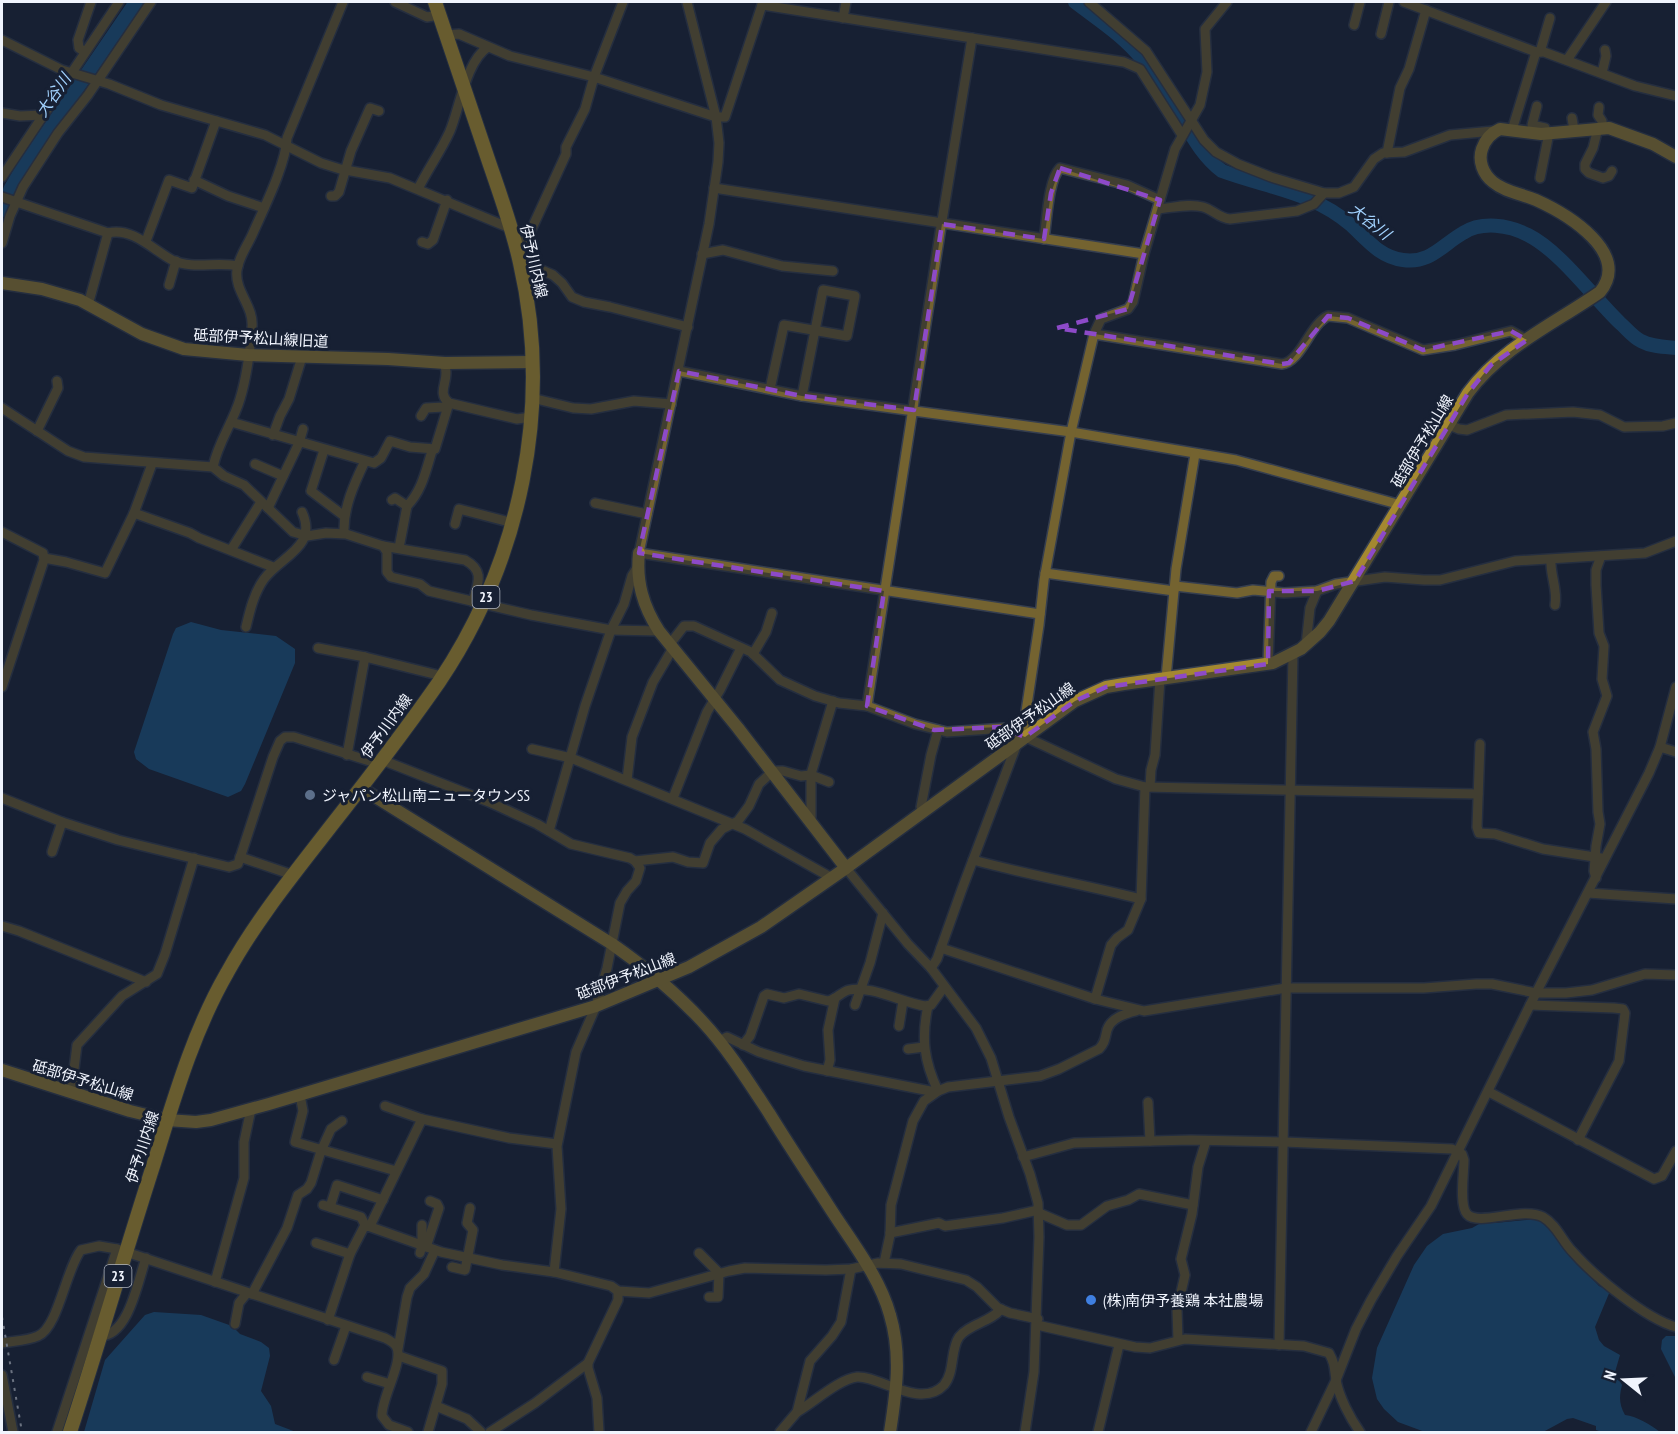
<svg xmlns="http://www.w3.org/2000/svg" width="1678" height="1434" font-family="'PT Sans Narrow','Noto Sans JP',sans-serif">
<rect width="100%" height="100%" fill="#172033"/>
<!-- water -->
<g fill="#1a598b">
<polygon points="191,622 221,630 276,636 295,649 295,663 245,784 241,791 228,797 149,769 136,759 134,752 173,634 176,628"/>
<path d="M 1537,1219 L 1550,1228 L 1567,1252 L 1599,1286 L 1610,1291 L 1595,1327 L 1599,1340 L 1604,1346 L 1620,1355 L 1615,1372 L 1622,1385 C 1619,1397 1619,1404 1625,1415 C 1636,1416 1651,1425 1660,1432 L 1602,1432 L 1596,1430 L 1596,1426 L 1573,1418 L 1567,1419 L 1543,1432 L 1425,1432 L 1398,1422 L 1384,1409 L 1377,1399 L 1372,1378 L 1377,1348 L 1414,1265 L 1427,1246 L 1443,1234 L 1472,1228 L 1481,1223 L 1490,1222 L 1495,1223 Z"/>
<polygon points="154,1312 201,1315 232,1326 240,1334 261,1342 269,1348 270,1356 261,1391 271,1406 275,1424 296,1432 84,1432 105,1360 145,1315"/>
<polygon points="1666,1336 1676,1336 1676,1379 1661,1349 1662,1340"/>
</g>
<g fill="none" stroke-linecap="round" stroke-linejoin="round">
<!-- river -->
<g stroke="#1a598b" stroke-width="14">
<path d="M 1075,2 C 1097,19 1124,36 1142,59 C 1156,76 1169,97 1180,116 C 1192,136 1203,157 1222,171 C 1268,188 1313,192 1351,225 C 1367,240 1380,257 1403,260 C 1430,264 1442,245 1463,233 C 1482,221 1509,225 1528,235 C 1560,251 1593,297 1620,323 C 1627,329 1633,337 1641,341 C 1652,347 1665,347 1676,348"/>
<polyline points="2,210 11,188 22,169 136,2"/>
</g>
<!-- street casing -->
<g stroke="#353e4f" stroke-width="12">
<g id="street">
<polyline points="395,2 427,17 440,15"/>
<polyline points="687,2 716,117 719,143 718,162 709,224 639,553 1040,614"/>
<polyline points="1089,2 1146,51 1204,140 1216,152 1238,164 1271,177 1324,193 1339,193 1354,187 1374,159 1383,153 1404,152 1450,135 1493,131"/>
<polyline points="1404,2 1536,52 1544,52 1635,86 1676,96"/>
<polyline points="762,5 1124,62 1140,69 1182,135"/>
<polyline points="843,18 846,2"/>
<polyline points="1354,25 1360,2"/>
<polyline points="1381,34 1389,2"/>
<polyline points="446,35 459,34 510,56 594,77 716,117 725,117 763,2"/>
<polyline points="2,40 62,70 109,84 161,105 265,135 321,163 340,169 390,178 510,228"/>
<polyline points="85,52 79,48 78,40 91,2"/>
<polyline points="1540,52 1550,18"/>
<polyline points="1567,60 1606,2"/>
<polyline points="1602,73 1606,56 1605,50"/>
<polyline points="1537,106 1532,125 1545,128 1545,133"/>
<polyline points="1599,107 1598,115 1602,121 1602,128"/>
<polyline points="2,113 20,116 43,115"/>
<polyline points="1572,118 1574,130"/>
<polyline points="1598,128 1593,148 1585,164 1585,169 1589,173 1603,178 1609,176 1612,171"/>
<polyline points="1512,130 1536,52"/>
<polyline points="1387,153 1400,88 1409,69 1426,10"/>
<polyline points="2,177 119,2"/>
<polyline points="1540,178 1549,133"/>
<polyline points="194,180 228,196 264,208"/>
<polyline points="714,188 1144,254"/>
<path d="M 418,189 C 428,169 441,151 450,131 C 460,107 466,61 488,47"/>
<polyline points="331,196 335,196 339,192 351,151 370,108 379,111"/>
<polyline points="2,197 108,233 88,305"/>
<path d="M 1158,209 C 1172,208 1189,203 1203,207 C 1214,210 1218,218 1230,219 L 1297,211 L 1314,204 L 1324,193"/>
<path d="M 108,233 C 133,227 153,250 172,260 C 193,270 217,261 238,266"/>
<path d="M 1044,239 C 1047,221 1048,180 1060,168 L 1127,185 L 1160,200"/>
<polyline points="146,241 169,180 192,188 216,121"/>
<polyline points="422,242 428,244 433,240 447,200"/>
<polyline points="2,243 10,216 23,187 58,133 88,95 151,2"/>
<polyline points="516,247 527,239 566,154 566,147 585,109 594,77 623,2"/>
<polyline points="702,254 723,250 782,266 833,271"/>
<polyline points="520,263 530,265 553,275 562,283 572,297 584,302 610,307 688,327"/>
<polyline points="169,285 176,261"/>
<path d="M 1094,334 L 1282,364 C 1301,362 1310,324 1328,316 L 1348,318 L 1423,350 L 1455,345 L 1511,331 L 1527,340"/>
<path d="M 445,363 C 445,366 446,370 446,373 C 446,385 438,394 449,403 L 517,419 L 531,417"/>
<polyline points="679,371 802,396 1071,432 1236,460 1401,505"/>
<polyline points="770,389 784,325 847,336 855,296 823,290 802,396"/>
<polyline points="532,398 573,408 591,409 634,401 671,404"/>
<polyline points="2,408 68,451 84,457 213,467 224,476 244,485 293,532 307,536 326,533 346,534 383,546 387,552 387,572 391,577 420,584 429,591 531,615 611,630 659,631"/>
<polyline points="421,416 426,408 444,407 449,403"/>
<polyline points="231,422 374,463 381,458 390,441 410,447 435,449 449,403"/>
<polyline points="1449,425 1459,429 1467,430 1506,415 1573,412 1600,415 1624,427 1663,426 1676,423"/>
<polyline points="37,431 58,388 57,381"/>
<polyline points="273,435 280,416 289,399 302,357"/>
<polyline points="324,450 311,491 344,516"/>
<polyline points="255,464 283,476"/>
<path d="M 213,467 C 218,442 233,423 240,399 C 247,376 250,351 252,327 C 254,306 234,291 237,270 C 239,256 248,245 253,233 C 264,208 286,164 287,138 L 343,2"/>
<path d="M 392,500 L 395,498 L 407,506 C 422,491 426,470 432,451"/>
<polyline points="595,503 647,514"/>
<polyline points="268,508 299,443 303,429"/>
<polyline points="134,513 190,533 199,538 273,567"/>
<polyline points="455,524 459,509 513,523"/>
<polyline points="2,532 43,553 44,560 2,687"/>
<path d="M 344,533 C 343,508 354,484 365,461"/>
<path d="M 383,546 L 465,560 C 485,571 478,583 473,602"/>
<polyline points="399,548 407,506"/>
<polyline points="231,550 261,502"/>
<polyline points="44,558 66,562 105,573 134,513 152,464"/>
<path d="M 1551,560 C 1550,575 1558,590 1555,605"/>
<polyline points="1045,573 1174,591"/>
<polyline points="1175,586 1237,593 1253,590 1284,593 1317,591 1336,584 1385,577 1424,580 1440,580 1515,561 1645,553 1676,541"/>
<path d="M 246,627 C 250,610 254,593 264,579 C 281,556 318,547 302,512"/>
<polyline points="670,644 684,626 694,626 751,652 780,680 815,696 839,703 867,706 915,724 947,732 1006,728 1116,779 1145,787 1478,794"/>
<polyline points="1306,645 1310,608 1317,591"/>
<polyline points="318,648 365,657"/>
<polyline points="753,654 766,632 772,613"/>
<polyline points="1268,664 1271,582 1274,576 1279,576"/>
<polyline points="1166,678 1176,569 1195,454"/>
<polyline points="867,706 940,233 972,38"/>
<polyline points="1480,744 1477,827 1479,833 1495,834 1543,849 1601,858"/>
<polyline points="1660,747 1676,752"/>
<polyline points="532,749 571,758 745,829 832,878"/>
<polyline points="347,755 365,657 442,676"/>
<polyline points="382,760 489,802 537,824 571,844 630,858 635,861 640,868 636,881 627,891 620,903 607,968 596,1006 576,1052 557,1146 561,1209 554,1272"/>
<polyline points="627,780 632,737 653,682 673,648"/>
<polyline points="1150,787 1151,770 1155,755 1160,679"/>
<polyline points="2,798 62,822 118,840 229,867 238,864 273,757 280,741 285,737 294,737 379,764"/>
<polyline points="673,798 707,712 720,690 741,648"/>
<polyline points="923,811 921,807 931,755 938,730"/>
<polyline points="811,821 811,774 833,701"/>
<polyline points="549,831 585,706 611,630 624,604 632,576 637,568"/>
<polyline points="52,852 62,822"/>
<polyline points="240,857 293,875"/>
<path d="M 973,860 C 1029,875 1085,885 1141,899"/>
<polyline points="635,861 673,857 688,862 703,863 710,843 722,829 738,821 749,806 759,784 773,771 783,771 801,776 811,775 829,782"/>
<polyline points="846,868 908,944 931,968 976,1028 991,1058 1009,1117 1030,1174 1038,1203 1039,1237 1034,1372 1025,1432"/>
<polyline points="1596,878 1594,871 1596,846 1600,824 1598,812 1596,749 1593,732 1607,696 1602,679 1604,646 1599,633 1596,585 1596,570 1601,556"/>
<polyline points="1588,893 1676,899"/>
<polyline points="2,926 19,931 146,982"/>
<polyline points="941,948 1095,999 1144,1011 1286,988 1424,988 1476,984 1492,984 1536,993 1566,993 1592,990 1645,974 1676,975"/>
<polyline points="931,968 937,959 962,889 1024,725 1039,625 1044,580 1071,432 1094,334 1101,319 1128,309 1133,302 1144,254 1175,149 1200,105 1207,72 1205,29 1227,2"/>
<polyline points="1095,999 1111,945 1117,938 1128,930 1141,899 1145,787"/>
<polyline points="855,1005 870,963 883,913"/>
<polyline points="1530,1005 1614,1008 1623,1009 1625,1013 1619,1061 1578,1140"/>
<path d="M 928,1006 C 921,1038 924,1061 938,1091"/>
<polyline points="899,1026 903,1001"/>
<polyline points="719,1041 727,1037 759,1052 804,1066 935,1092"/>
<path d="M 743,1045 L 750,1036 L 764,996 L 767,994 L 784,998 L 799,994 L 828,1001 C 837,999 841,992 849,990 C 871,985 903,1003 925,1006 L 931,1005 L 944,987"/>
<polyline points="908,1049 924,1047"/>
<polyline points="827,1071 830,1060 828,1030 835,998"/>
<polyline points="1489,1092 1654,1179 1662,1176 1676,1151"/>
<polyline points="71,1093 77,1045 122,996 157,974 165,954 194,858"/>
<polyline points="300,1095 303,1111 295,1142 396,1171"/>
<polyline points="1148,1102 1150,1141"/>
<polyline points="385,1106 422,1119"/>
<path d="M 1023,1157 L 1074,1143 L 1191,1140 L 1284,1142 L 1452,1149 L 1462,1154 L 1464,1160 C 1464,1172 1459,1206 1467,1214 C 1478,1227 1523,1206 1543,1217 C 1557,1225 1562,1241 1573,1252 C 1594,1276 1646,1319 1676,1327"/>
<polyline points="323,1205 361,1217 365,1225"/>
<polyline points="330,1207 337,1185 383,1200"/>
<polyline points="1039,1213 1067,1225 1081,1225 1107,1206 1128,1200 1139,1194 1193,1205"/>
<polyline points="370,1226 422,1119 509,1138 557,1144"/>
<polyline points="890,1233 939,1223 945,1226 1003,1218 1038,1210"/>
<polyline points="316,1243 350,1254"/>
<polyline points="426,1247 439,1208 437,1204 430,1201"/>
<polyline points="420,1253 422,1245 422,1225"/>
<polyline points="699,1253 719,1273 718,1297 709,1297"/>
<path d="M 884,1263 L 890,1235 L 891,1205 L 913,1121 L 924,1101 L 938,1091 L 948,1087 L 1040,1076 L 1059,1069 L 1099,1049 C 1105,1043 1105,1038 1107,1030 C 1111,1018 1124,1014 1136,1011"/>
<polyline points="452,1267 465,1270 473,1230 467,1223 470,1208"/>
<polyline points="215,1282 244,1178 244,1142 251,1109"/>
<polyline points="252,1294 287,1228 298,1195 307,1189 311,1183 321,1151 331,1129 342,1121"/>
<polyline points="328,1320 350,1254 365,1225 441,1252 502,1265 554,1272 611,1286 618,1291 649,1293 729,1271 745,1268 826,1270 851,1269 878,1263 901,1264 966,1280 977,1287 998,1308 1010,1313 1038,1319"/>
<polyline points="235,1324 239,1303 247,1293"/>
<path d="M 1037,1325 L 1135,1347 L 1150,1348 L 1185,1339 L 1304,1346 L 1329,1353 C 1335,1364 1334,1367 1336,1380 C 1339,1397 1350,1418 1360,1432"/>
<path d="M 100,1336 C 129,1336 138,1280 146,1258"/>
<polyline points="1178,1340 1177,1310 1185,1275 1181,1259 1192,1214 1198,1167 1206,1141"/>
<path d="M 2,1343 C 13,1341 27,1341 38,1336 C 58,1328 66,1269 81,1250 L 99,1246 L 117,1249 L 385,1338 C 389,1340 394,1343 396,1346 C 405,1360 381,1398 382,1416 L 389,1425 L 408,1432"/>
<polyline points="1279,1345 1293,654"/>
<polyline points="398,1349 407,1297 410,1288 424,1274 435,1250"/>
<polyline points="399,1356 442,1371 442,1384 428,1432"/>
<polyline points="334,1360 346,1326"/>
<polyline points="2,1375 13,1432"/>
<polyline points="367,1377 390,1384"/>
<polyline points="436,1406 467,1419 481,1432"/>
<path d="M 797,1412 C 813,1403 839,1379 857,1377 C 878,1375 921,1410 944,1385 C 955,1372 950,1350 959,1337 C 969,1324 991,1322 1001,1309"/>
<polyline points="57,1432 117,1249"/>
<polyline points="490,1432 535,1403 588,1363"/>
<polyline points="599,1432 597,1398 588,1368 588,1363 618,1300 618,1291"/>
<polyline points="780,1432 797,1412 810,1361 832,1336 841,1322 851,1269"/>
<polyline points="1098,1432 1119,1345"/>
<polyline points="1311,1432 1336,1380 1356,1329 1371,1300 1397,1256 1431,1206 1536,993 1649,773 1660,747 1676,687"/>
</g>
</g>
<!-- secondary casing -->
<g stroke="#353e4f" stroke-width="15">
<g id="secondary">
<polyline points="2,283 42,289 80,300 142,334 184,349 248,355 388,359 445,363 532,362"/>
<path d="M 639,553 C 636,582 643,606 659,631 L 738,728 L 846,868"/>
<path d="M 361,788 L 612,944 C 645,967 675,992 702,1021 C 728,1049 748,1081 769,1113 C 788,1144 808,1174 828,1205 C 850,1240 879,1275 890,1315 C 902,1355 896,1393 890,1432"/>
<path d="M 2,1070 L 130,1111 L 167,1120 L 196,1122 L 211,1120 L 269,1104 L 596,1006 L 689,967 L 761,927 L 846,868 L 1075,701 L 1106,687 L 1124,684 L 1273,663 L 1301,649 L 1320,632 L 1329,621 L 1468,393 C 1502,347 1554,324 1600,292 C 1632,253 1567,214 1536,200 C 1522,194 1505,192 1493,182 C 1483,174 1478,161 1482,149 C 1485,140 1491,133 1500,129 L 1541,134 L 1609,128 L 1653,144 L 1676,157"/>
</g>
</g>
<!-- primary casing -->
<g stroke="#353e4f" stroke-width="16">
<path id="primary" d="M 70,1432 C 99,1343 125,1253 154,1163 C 174,1099 193,1032 227,973 C 256,920 294,874 331,826 C 368,779 405,731 439,682 C 521,560 553,406 520,263 C 513,230 501,197 490,165 C 472,111 453,56 435,2"/>
</g>
<!-- street -->
<use href="#street" stroke="#746330" stroke-width="9"/>
<!-- secondary -->
<use href="#secondary" stroke="#a48830" stroke-width="12"/>
<!-- primary -->
<use href="#primary" stroke="#c9a52b" stroke-width="14"/>
<!-- rail -->
<polyline stroke="#d1d6e0" stroke-width="2" stroke-dasharray="3 6" stroke-linecap="butt" points="2,1317 22,1432"/>
</g>
<!-- marked area -->
<path d="M0 0H1678V1434H0ZM 1060,168 L 1160,200 L 1128,309 L 1057,328 L 1282,364 L 1289,363 L 1328,316 L 1348,318 L 1423,350 L 1511,331 L 1527,340 L 1491,365 L 1468,393 L 1355,581 L 1317,591 L 1269,591 L 1268,664 L 1106,687 L 1075,701 L 1025,737 L 1000,727 L 934,730 L 867,706 L 884,591 L 639,553 L 679,371 L 802,396 L 914,410 L 942,224 L 1044,239 L 1051,193 Z" fill="#172033" fill-opacity=".55" fill-rule="evenodd"/>
<path fill="none" stroke="#8d4ac8" stroke-width="4.5" stroke-dasharray="12 8" stroke-linejoin="round" d="M 1060,168 L 1160,200 L 1128,309 L 1057,328 L 1282,364 L 1289,363 L 1328,316 L 1348,318 L 1423,350 L 1511,331 L 1527,340 L 1491,365 L 1468,393 L 1355,581 L 1317,591 L 1269,591 L 1268,664 L 1106,687 L 1075,701 L 1025,737 L 1000,727 L 934,730 L 867,706 L 884,591 L 639,553 L 679,371 L 802,396 L 914,410 L 942,224 L 1044,239 L 1051,193 Z"/>
<!-- markers -->
<circle fill="#5c6f8a" stroke="#172033" stroke-width="2" cx="310" cy="795" r="6"/>
<circle fill="#3f7fe0" stroke="#172033" stroke-width="2" cx="1091" cy="1300" r="6"/>
<g text-anchor="middle" dominant-baseline="central" stroke-width="6" stroke-linejoin="round" paint-order="stroke">
<!-- shield labels -->
<g fill="#172033" stroke="#afb4c0" stroke-width="1.5">
<rect x="472.5" y="586" width="27" height="22" rx="4.5"/>
<rect x="104.5" y="1265" width="27" height="22" rx="4.5"/>
</g>
<g font-size="14" font-weight="bold" fill="#f0f4fd">
<text x="486" y="597">23</text>
<text x="118" y="1276">23</text>
</g>
<!-- street labels -->
<g font-size="15" fill="#f0f4fd" stroke="#172033">
<text transform="translate(534 261) rotate(77)">伊予川内線</text>
<text transform="translate(261 338) rotate(3)">砥部伊予松山線旧道</text>
<text transform="translate(1422 441) rotate(-59)">砥部伊予松山線</text>
<text transform="translate(1030 716) rotate(-35)">砥部伊予松山線</text>
<text transform="translate(386 726) rotate(-54)">伊予川内線</text>
<text transform="translate(626 976) rotate(-21)">砥部伊予松山線</text>
<text transform="translate(83 1080) rotate(17)">砥部伊予松山線</text>
<text transform="translate(142 1147) rotate(-72)">伊予川内線</text>
</g>
<!-- poi labels -->
<g font-size="15" fill="#f0f4fd" stroke="#172033" text-anchor="start">
<text x="322" y="795">ジャパン松山南ニュータウンSS</text>
<text x="1103" y="1300">(株)南伊予養鶏 本社農場</text>
</g>
<!-- water labels -->
<g font-size="16" font-style="italic" fill="#a1d1fd" stroke="#172033">
<text transform="translate(53 95) rotate(-56)">大谷川</text>
<text transform="translate(1370 221) rotate(38)">大谷川</text>
</g>
</g>
<!-- border -->
<rect width="1678" height="1434" fill="none" stroke="#f0f4fd" stroke-width="6"/>
<!-- north arrow -->
<g transform="translate(1624 1380) rotate(288)" stroke="#172033" stroke-width="4.5" paint-order="stroke">
<path d="M0-4.5L10 22L0 15L-10 22Z" fill="#f0f4fd"/>
<text y="-9" font-size="16" font-weight="bold" text-anchor="middle" fill="#f0f4fd">N</text>
</g>
</svg>
